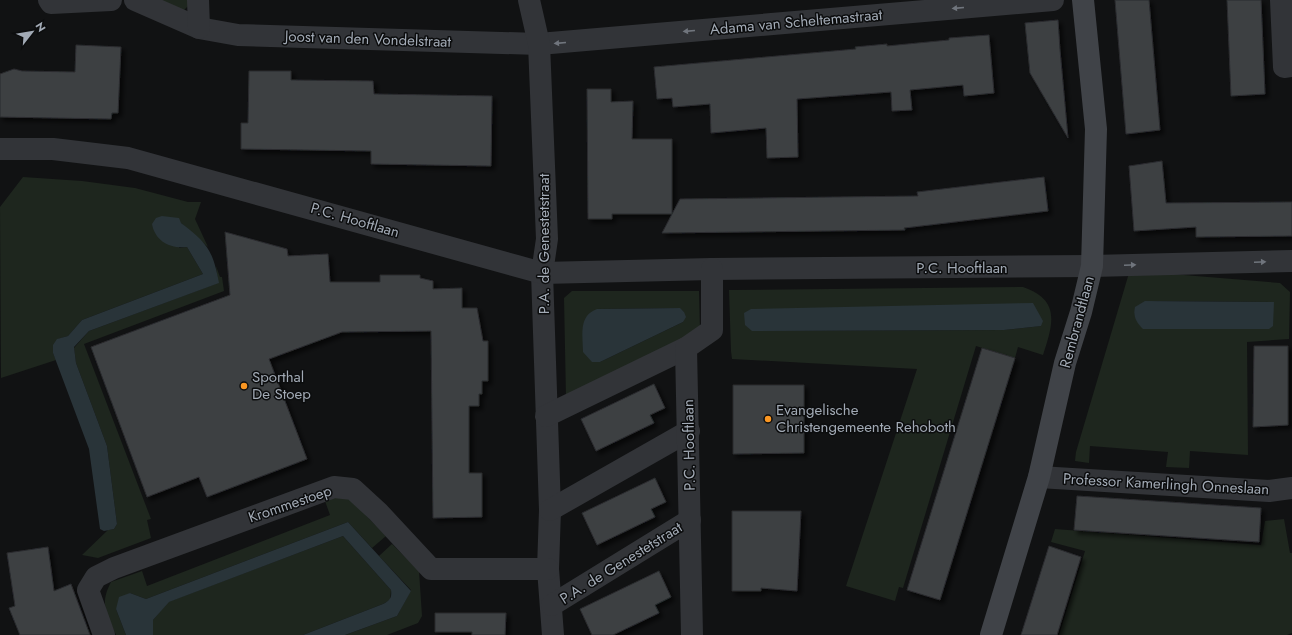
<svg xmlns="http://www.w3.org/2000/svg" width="1292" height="635" font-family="Jost,sans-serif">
<defs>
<filter id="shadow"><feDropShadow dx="3.5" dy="3.5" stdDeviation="2" flood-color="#0009"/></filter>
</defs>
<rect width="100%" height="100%" fill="#111213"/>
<!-- green -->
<g fill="#1e261e" fill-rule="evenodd">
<polygon points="152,0 190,0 191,3 181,13"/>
<polygon points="23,177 82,181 135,188 188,202 201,202 195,219 208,247 181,223 179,248 187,247 203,274 82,320 68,336 58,339 53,353 56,360 1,378 0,207"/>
<polygon points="216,266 220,277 222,277 224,291 84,344 151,519 147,520 151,538 98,558 82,555 108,530 114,529 117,524 107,446 76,363 74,348 89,331 218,283"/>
<path d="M 1135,271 L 1280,283 L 1290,292 L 1289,339 L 1247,342 L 1248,455 L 1190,451 L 1189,468 L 1166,467 L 1168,452 L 1090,446 L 1089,463 L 1075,461 L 1076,452 L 1129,273 ZM 1153,301 L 1274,302 L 1160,328 L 1143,329 Z"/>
<path d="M 1023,287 C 1061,300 1053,324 1043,355 L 1018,347 L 1015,358 L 976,346 L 903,588 L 899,587 L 895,601 L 846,586 L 917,369 L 732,359 L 731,351 L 729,290 ZM 1041,326 L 1004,330 L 752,331 Z"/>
<path d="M 572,291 L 699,291 L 700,330 L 566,398 L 564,298 ZM 679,308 L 684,312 L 683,322 L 600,362 L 596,362 L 597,309 Z"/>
<path d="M 340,496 L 349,498 L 386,536 L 372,548 L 348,522 L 146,599 L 130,593 L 116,609 L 126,635 L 116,635 C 107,613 99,605 111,582 L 142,571 L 147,586 L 330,515 L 325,501 Z"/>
<polygon points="1284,519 1290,553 1292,553 1292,633 1287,635 1059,635 1085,551 1051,542 1055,529 1261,545 1265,521"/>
<polygon points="343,536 391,590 390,600 383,604 303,635 153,635 153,620 168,602"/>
<polygon points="392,544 419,571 422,616 418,623 387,635 345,635 397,616 411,590 379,556"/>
</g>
<!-- water -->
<g fill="#293439">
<path d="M 162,216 L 179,218 L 181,223 C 207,243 213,250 219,283 L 89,331 L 74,347 L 76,363 L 107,446 L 117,524 L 114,529 L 104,531 L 100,529 L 89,449 L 53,353 L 53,345 L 57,339 L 68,336 L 82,320 L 203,274 L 187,247 C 170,249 155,241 152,224 L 156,218 Z"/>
<path d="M 1145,301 L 1274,302 L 1273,326 L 1269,329 L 1143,329 C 1136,322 1133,316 1135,307 Z"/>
<polygon points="1033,303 1043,321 1041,326 1004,330 752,331 745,325 744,313 751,309"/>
<path d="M 680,308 L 684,312 L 686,317 L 683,322 L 600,362 L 592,362 L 583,352 C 583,335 578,316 597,309 Z"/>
<path d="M 348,522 L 411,591 L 397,616 L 345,635 L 303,635 L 383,604 C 390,600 392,598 391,590 L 343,536 L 169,602 L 153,620 L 153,635 L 126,635 L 116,609 L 119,597 L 130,593 L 146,599 Z"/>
</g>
<!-- building -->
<g fill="#3d4043" stroke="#2b2c2f" filter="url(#shadow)">
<polygon points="1115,0 1149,0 1160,130 1126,134"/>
<polygon points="1227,0 1261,0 1265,94 1231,96"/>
<polygon points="1058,20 1060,50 1068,138 1030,73 1025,23"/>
<polygon points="989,35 994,93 964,96 963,85 910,90 912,110 892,111 891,92 797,99 798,157 767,158 766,128 711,133 710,104 673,107 672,98 657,99 654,67 856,49 855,47 887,44 887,46 949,40 949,38"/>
<polygon points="76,45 121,47 118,113 112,113 111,119 0,117 0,74 14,69 22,71 75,72"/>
<polygon points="249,71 291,71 291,80 373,81 374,94 492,96 491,166 371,164 371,151 241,149 241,123 248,123"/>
<polygon points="587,89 611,89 611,102 633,101 632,139 672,139 672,214 612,214 612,219 588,219"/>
<polygon points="1162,161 1166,203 1292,202 1292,236 1196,237 1196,227 1134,231 1129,166"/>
<polygon points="1044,177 1048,211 904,228 905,230 662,233 680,199 918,196 917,192"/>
<polygon points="225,232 287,249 288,256 328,254 330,282 380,282 380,275 420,275 420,278 433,281 433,289 462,288 462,308 477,308 483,341 488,341 488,381 482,381 482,394 479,394 479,406 469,406 469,473 482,473 482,517 433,518 431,331 342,332 269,359 307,459 207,497 199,477 147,497 91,347 230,295"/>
<polygon points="1254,346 1288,346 1288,425 1253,427"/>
<polygon points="982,348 1015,358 940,600 907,590"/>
<polygon points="654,384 665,408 650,415 654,423 596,451 581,419"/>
<polygon points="733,385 804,385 804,453 733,454"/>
<polygon points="655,478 666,502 651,509 655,517 597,545 582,513"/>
<polygon points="1077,496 1261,508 1259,542 1074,530"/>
<polygon points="732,511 801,511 797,591 761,588 761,591 732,591"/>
<polygon points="1049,546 1081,557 1057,635 1021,635"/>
<polygon points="48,547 54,591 71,584 90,635 20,635 9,608 15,606 7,553"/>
<polygon points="659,571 671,597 655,605 659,613 613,635 592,635 580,609"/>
<polygon points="435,613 506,613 505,635 472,635 472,632 435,632"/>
</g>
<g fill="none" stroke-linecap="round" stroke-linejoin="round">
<!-- street -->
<g stroke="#323438" stroke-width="22">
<polyline points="49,0 51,3 111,0"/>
<polyline points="135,0 199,28 238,35 539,44 1053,0"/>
<polyline points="198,0 199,28"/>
<polyline points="529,0 539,44 547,239 542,273 550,510 548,569 553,635"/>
<polyline points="1281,0 1284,67 1292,66"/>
<polyline points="0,149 53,149 128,158 542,273 712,269 1092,266 1292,261"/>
<polyline points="546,416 686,348"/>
<polyline points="1039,477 1269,491 1292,488"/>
<polyline points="550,510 689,431"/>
<polyline points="552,605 690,520"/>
<polyline points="104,635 88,590 96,577 114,568 334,487 353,489 378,512 431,569 548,569"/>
<polyline points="692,635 686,348 712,330 712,269"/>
</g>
<!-- secondary -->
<polyline stroke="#404348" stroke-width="22" points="991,635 1039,477 1065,363 1081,312 1092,266 1096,129 1083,0"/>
</g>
<!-- one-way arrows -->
<defs><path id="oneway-solid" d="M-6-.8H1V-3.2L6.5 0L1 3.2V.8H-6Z"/></defs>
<g fill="#70757d">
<use href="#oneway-solid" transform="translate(958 8) rotate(175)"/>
<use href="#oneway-solid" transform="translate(689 31) rotate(175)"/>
<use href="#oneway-solid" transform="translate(560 43) rotate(175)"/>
<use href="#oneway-solid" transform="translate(1260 262) rotate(-2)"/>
<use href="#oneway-solid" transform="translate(1130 265) rotate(-2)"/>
</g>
<!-- markers -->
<g fill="#fb9722" stroke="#0c0d0e" stroke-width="1.5">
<circle cx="244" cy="386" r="4"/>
<circle cx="768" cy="419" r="4"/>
</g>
<g text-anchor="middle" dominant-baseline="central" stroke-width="3" stroke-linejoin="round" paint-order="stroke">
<!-- street labels -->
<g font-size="15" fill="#a2aab5" stroke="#0c0d0e">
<text transform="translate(796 22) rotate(-5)">Adama van Scheltemastraat</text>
<text transform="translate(368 39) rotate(2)">Joost van den Vondelstraat</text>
<text transform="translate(355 220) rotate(16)">P.C. Hooftlaan</text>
<text transform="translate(544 244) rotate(-90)">P.A. de Genestetstraat</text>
<text x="962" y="268">P.C. Hooftlaan</text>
<text transform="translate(1077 322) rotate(-75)">Rembrandtlaan</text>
<text transform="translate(689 445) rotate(-91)">P.C. Hooftlaan</text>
<text transform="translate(1166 484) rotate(3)">Professor Kamerlingh Onneslaan</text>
<text transform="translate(290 504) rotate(-19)">Krommestoep</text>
<text transform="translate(621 563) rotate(-32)">P.A. de Genestetstraat</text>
</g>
<!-- poi labels -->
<g font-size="15" fill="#a2aab5" stroke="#0c0d0e" text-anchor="start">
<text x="252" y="377">Sporthal<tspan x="252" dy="17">De Stoep</tspan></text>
<text x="776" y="410">Evangelische<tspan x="776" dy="17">Christengemeente Rehoboth</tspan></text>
</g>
</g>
<!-- north arrow -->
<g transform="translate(32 32) rotate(59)" stroke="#0c0d0e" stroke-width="3" paint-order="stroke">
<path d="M0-3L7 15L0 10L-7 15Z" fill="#a2aab5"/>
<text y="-6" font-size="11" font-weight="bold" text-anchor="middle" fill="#a2aab5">N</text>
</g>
</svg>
